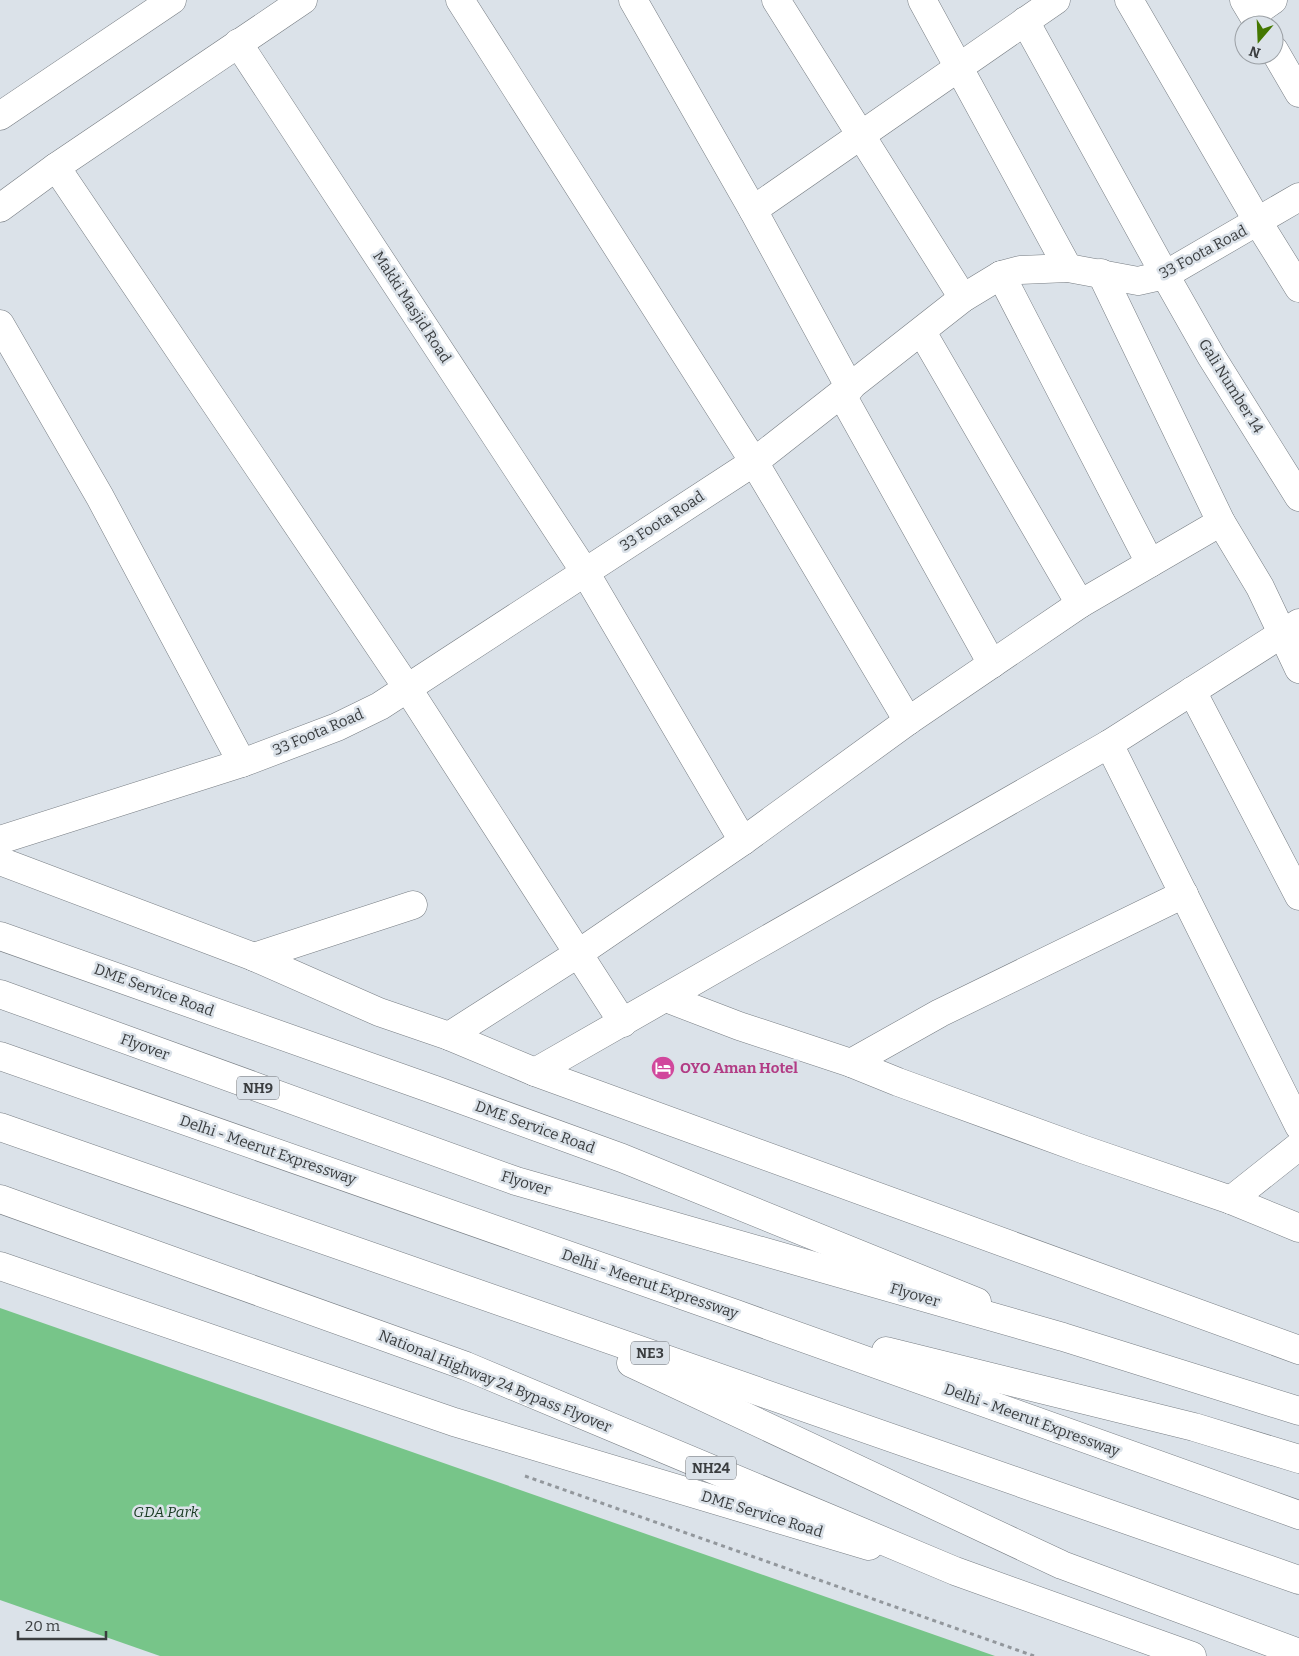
<svg xmlns="http://www.w3.org/2000/svg" width="1299" height="1656" font-family="Bitter,serif">
<rect width="100%" height="100%" fill="#dbe2e9"/>
<!-- green -->
<polygon fill="#77c589" points="0,1308 995,1656 160,1656 0,1600"/>
<g fill="none" stroke-linecap="round" stroke-linejoin="round">
<!-- street casing -->
<g stroke="#777d83" stroke-width="29">
<g id="street">
<polyline points="460,0 754,462 908,721"/>
<polyline points="633,0 753,210 850,388"/>
<polyline points="776,0 963,298"/>
<polyline points="922,0 1068,268"/>
<polyline points="1129,0 1258,222 1299,288"/>
<polyline points="1244,0 1259,25"/>
<polyline points="1253,14 1273,0"/>
<polyline points="1025,21 1165,275 1211,356 1299,497"/>
<polyline points="238,43 585,572 743,841"/>
<polyline points="1274,50 1299,93"/>
<polyline points="0,116 172,0"/>
<polyline points="56,167 408,689 623,1023"/>
<polyline points="0,208 56,167 303,0"/>
<polyline points="753,210 1056,0"/>
<polyline points="1101,273 1221,522 1260,587 1299,669"/>
<polyline points="1001,275 1150,563"/>
<polyline points="0,324 100,497 242,763"/>
<polyline points="922,332 1080,604"/>
<polyline points="842,395 992,664"/>
<polyline points="1192,691 1299,896"/>
<polyline points="1109,744 1299,1126"/>
<polyline points="0,840 242,763 337,727 380,706 754,462 963,298 1001,275 1020,270 1068,268 1138,281 1165,275 1299,197"/>
<polyline points="0,861 254,957 379,1012 449,1036 535,1072 1299,1350"/>
<polyline points="254,957 413,905"/>
<polyline points="666,998 739,1026 851,1063 898,1082 1082,1149 1231,1200 1299,1228"/>
<polyline points="449,1036 579,953 743,841 908,721 1080,604 1221,522"/>
<polyline points="851,1063 940,1013 1184,894"/>
<polyline points="535,1072 1109,744 1299,623"/>
<polyline points="1231,1200 1299,1146"/>
</g>
</g>
<!-- secondary casing -->
<g stroke="#777d83" stroke-width="29">
<g id="secondary">
<polyline points="0,936 435,1090 622,1158 977,1302"/>
<polyline points="0,1266 454,1422 869,1546"/>
</g>
</g>
<!-- highway casing -->
<g stroke="#777d83" stroke-width="29">
<g id="highway">
<polyline points="0,994 516,1181 1063,1337 1299,1411"/>
<polyline points="0,1056 736,1314 1299,1515"/>
<polyline points="0,1127 1299,1580"/>
<polyline points="0,1199 466,1366 955,1571 1192,1656"/>
<polyline points="886,1351 1194,1427 1299,1459"/>
<polyline points="631,1363 1062,1565 1299,1653"/>
</g>
</g>
<!-- path -->
<polyline stroke="#92979c" stroke-width="3" stroke-dasharray="4 4" stroke-linecap="butt" points="525,1476 1034,1656"/>
<!-- street -->
<use href="#street" stroke="#fff" stroke-width="28"/>
<!-- secondary -->
<use href="#secondary" stroke="#fff" stroke-width="28"/>
<!-- highway -->
<use href="#highway" stroke="#fff" stroke-width="28"/>
</g>
<!-- icons -->
<defs>
<g id="hotel-disc" transform="scale(1.25)"><circle r="9.5" fill="#d1479c" stroke="#dbe2e9"/><path d="M-6-4.5h1.5V1H6V5H4.5V3h-9V5H-6ZM-4 0a1.8 1.8 0 1 1 3.6 0ZM.5 0V-2.5h3Q6-2.5 6 0Z" fill="#fff"/></g>
</defs>
<g fill-rule="evenodd">
<use href="#hotel-disc" x="663" y="1068"/>
</g>
<g text-anchor="middle" dominant-baseline="central" stroke-width="5" stroke-linejoin="round" paint-order="stroke">
<!-- shield labels -->
<g fill="#dbe2e9" stroke="#6a6e72" stroke-width="1">
<rect x="237" y="1076.5" width="42" height="23" rx="4"/>
<rect x="631" y="1341.5" width="38" height="23" rx="4"/>
<rect x="686" y="1456.5" width="50" height="23" rx="4"/>
</g>
<g font-size="14" font-weight="bold" fill="#3a3d3f">
<text x="258" y="1088">NH9</text>
<text x="650" y="1353">NE3</text>
<text x="711" y="1468">NH24</text>
</g>
<!-- street labels -->
<g font-size="15" fill="#3a3d3f" stroke="#dbe2e9">
<text transform="translate(1203 252) rotate(-28)">33 Foota Road</text>
<text transform="translate(412 307) rotate(57)">Makki Masjid Road</text>
<text transform="translate(1231 386) rotate(58)">Gali Number 14</text>
<text transform="translate(662 521) rotate(-33)">33 Foota Road</text>
<text transform="translate(318 732) rotate(-23)">33 Foota Road</text>
<text transform="translate(154 990) rotate(20)">DME Service Road</text>
<text transform="translate(145 1047) rotate(20)">Flyover</text>
<text transform="translate(535 1127) rotate(20)">DME Service Road</text>
<text transform="translate(268 1150) rotate(19)">Delhi - Meerut Expressway</text>
<text transform="translate(526 1183) rotate(17)">Flyover</text>
<text transform="translate(650 1284) rotate(19)">Delhi - Meerut Expressway</text>
<text transform="translate(915 1295) rotate(16)">Flyover</text>
<text transform="translate(495 1381) rotate(22)">National Highway 24 Bypass Flyover</text>
<text transform="translate(1032 1420) rotate(20)">Delhi - Meerut Expressway</text>
<text transform="translate(762 1514) rotate(17)">DME Service Road</text>
</g>
<!-- hotel labels -->
<g font-size="15" font-weight="bold" fill="#b23c85" stroke="#dbe2e9" text-anchor="start">
<text x="680" y="1068">OYO Aman Hotel</text>
</g>
<!-- park labels -->
<g font-size="15" font-style="italic" fill="#183921" stroke="#dbe2e9">
<text x="166" y="1512">GDA Park</text>
</g>
</g>
<!-- north arrow -->
<g transform="translate(1259 40) rotate(199)"><circle r="24" fill="#dbe2e9" stroke="#9ba0a5"/>
<path d="M0-4L9 19L0 12L-9 19Z" fill="#447700"/>
<text y="-8" font-size="14" font-weight="bold" text-anchor="middle" fill="#3a3d3f">N</text>
</g>
<!-- scale -->
<path d="M18 1631v8h88v-8" fill="none" stroke="#3a3d3f" stroke-width="2.5"/>
<text x="25" y="1631" font-size="15" fill="#3a3d3f" stroke="#dbe2e9" stroke-width="4" paint-order="stroke">20 m</text>
</svg>
